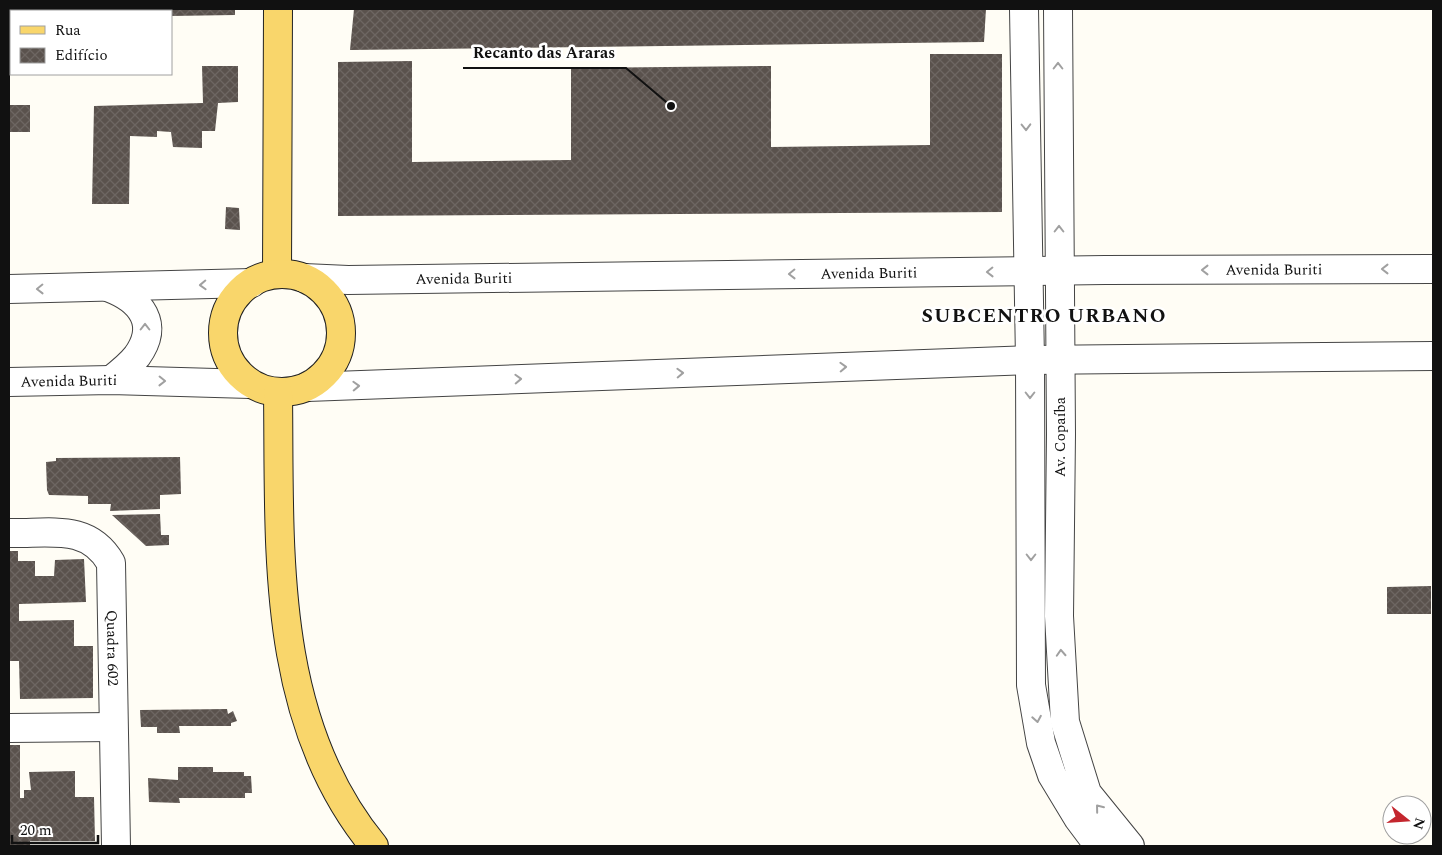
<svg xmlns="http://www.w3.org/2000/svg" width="1442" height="855" font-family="Spectral,serif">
<defs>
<pattern id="building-cross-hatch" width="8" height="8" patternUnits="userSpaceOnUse" patternTransform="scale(1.25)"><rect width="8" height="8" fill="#5a524d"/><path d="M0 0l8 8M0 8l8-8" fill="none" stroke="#6d6662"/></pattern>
</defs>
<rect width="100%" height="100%" fill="#fffdf5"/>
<!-- building -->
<g fill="url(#building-cross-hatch)">
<polygon points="150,9 235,9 235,15 171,16 171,11 150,11"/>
<polygon points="354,9 986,9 984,42 350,50"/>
<polygon points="930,54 1002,54 1002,212 338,216 338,62 412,61 412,162 571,160 571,68 771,66 771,147 930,145"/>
<polygon points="202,66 238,66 238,102 218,103 215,131 202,131 202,148 173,147 171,132 157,131 157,137 130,136 129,204 92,204 94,106 203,103"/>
<rect x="9" y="105" width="21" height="27"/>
<polygon points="226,207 239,208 240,230 225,229"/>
<polygon points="180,457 181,494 160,495 160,509 110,511 111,504 88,504 88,496 49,495 47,490 46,462 56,461 56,458"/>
<polygon points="160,514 161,535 169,535 169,545 146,546 112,515"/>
<polygon points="9,551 18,551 18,561 35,561 35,576 54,576 55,560 84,559 86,602 19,604 19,621 74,620 74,646 93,646 93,698 20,699 19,661 9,661"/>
<polygon points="1431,586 1431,614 1387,614 1387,587"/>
<polygon points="227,709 228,714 233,711 237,721 231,723 231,726 179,726 180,733 157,733 157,727 141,727 140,710"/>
<polygon points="9,745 20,745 20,798 24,798 24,790 31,790 29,772 75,771 75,797 94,797 95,841 30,841 30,846 9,846"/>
<polygon points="178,767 213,767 213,772 244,772 244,776 251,776 252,793 245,793 245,798 179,798 180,803 149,802 148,778 178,780"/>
</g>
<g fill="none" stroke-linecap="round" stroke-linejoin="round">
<!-- minor casing -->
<g stroke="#444" stroke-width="30">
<g id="minor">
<polyline points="1024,9 1030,360 1031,685 1041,743 1052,775 1078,818 1099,846"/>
<polyline points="1058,9 1061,434 1059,616 1065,722 1087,793 1130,846"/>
<path id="s1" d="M 304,278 L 348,280 L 1105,270 L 1433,269"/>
<path d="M 110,288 C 141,300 160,324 137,356 C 130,365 120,373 111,380"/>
<polyline points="9,289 252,283"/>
<path id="s2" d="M 9,382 L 111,380 L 250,384"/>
<polyline points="307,387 1030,360 1433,356"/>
<path id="s3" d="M 9,533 C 49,534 88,523 111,563 L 116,846"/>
<polyline points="9,728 113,727"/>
</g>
</g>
<!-- major casing -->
<g stroke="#222" stroke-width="30">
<g id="major">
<polyline points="277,274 278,9"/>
<circle cx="282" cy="333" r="59"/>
<path d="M 278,393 C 280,548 269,719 374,846"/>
</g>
</g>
<!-- minor -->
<use href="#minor" stroke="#fff" stroke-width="28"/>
<!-- major -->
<use href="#major" stroke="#f9d66b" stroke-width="28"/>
</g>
<!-- one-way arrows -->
<defs><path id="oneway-chevron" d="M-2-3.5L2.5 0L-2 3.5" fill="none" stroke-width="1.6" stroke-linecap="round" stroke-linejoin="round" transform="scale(1.25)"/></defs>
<g stroke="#a0a0a0">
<use href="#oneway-chevron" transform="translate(1058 66) rotate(-90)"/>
<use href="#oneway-chevron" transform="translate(1026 127) rotate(89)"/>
<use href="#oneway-chevron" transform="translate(1059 229) rotate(-90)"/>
<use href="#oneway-chevron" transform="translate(1385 269) rotate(180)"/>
<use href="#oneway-chevron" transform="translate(1205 270) rotate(180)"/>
<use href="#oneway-chevron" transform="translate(990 272) rotate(179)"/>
<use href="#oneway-chevron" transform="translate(792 274) rotate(179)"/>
<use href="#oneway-chevron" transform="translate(203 285) rotate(178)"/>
<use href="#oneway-chevron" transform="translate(40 289) rotate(179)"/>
<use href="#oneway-chevron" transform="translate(145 327) rotate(-90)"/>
<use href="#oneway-chevron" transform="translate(843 367) rotate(-2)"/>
<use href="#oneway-chevron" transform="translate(680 373) rotate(-2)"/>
<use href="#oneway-chevron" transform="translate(518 379) rotate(-2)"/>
<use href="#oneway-chevron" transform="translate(162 381) rotate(1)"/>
<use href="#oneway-chevron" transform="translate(356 386) rotate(-2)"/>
<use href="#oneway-chevron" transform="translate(1030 395) rotate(90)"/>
<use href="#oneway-chevron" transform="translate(1031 557) rotate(90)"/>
<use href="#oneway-chevron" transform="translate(1061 653) rotate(-93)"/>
<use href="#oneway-chevron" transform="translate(1037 719) rotate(80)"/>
<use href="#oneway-chevron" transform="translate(1099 808) rotate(-129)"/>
</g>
<g text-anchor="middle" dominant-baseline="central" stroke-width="5" stroke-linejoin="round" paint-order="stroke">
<!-- street labels -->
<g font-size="15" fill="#111" stroke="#fff">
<text stroke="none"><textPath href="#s1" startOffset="970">Avenida Buriti</textPath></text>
<text stroke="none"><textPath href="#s1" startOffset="565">Avenida Buriti</textPath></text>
<text stroke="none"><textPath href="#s1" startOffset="160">Avenida Buriti</textPath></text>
<text stroke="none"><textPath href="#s2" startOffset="60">Avenida Buriti</textPath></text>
<text transform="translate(1060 437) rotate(-90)">Av. Copaíba</text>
<text stroke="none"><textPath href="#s3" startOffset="198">Quadra 602</textPath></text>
</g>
<!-- district labels -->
<g font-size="20" font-weight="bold" letter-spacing="1" fill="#111" stroke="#fff">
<text x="1044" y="316">SUBCENTRO URBANO</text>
</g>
</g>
<!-- callouts -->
<path fill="none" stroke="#111" stroke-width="2" d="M671 106L626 68H463"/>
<circle fill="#111" stroke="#fff" stroke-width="2" cx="671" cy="106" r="5"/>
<g font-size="16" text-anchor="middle" font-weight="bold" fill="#111" stroke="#fff" stroke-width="5" stroke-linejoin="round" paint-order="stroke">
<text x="544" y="58">Recanto das Araras</text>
</g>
<!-- border -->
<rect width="1442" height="855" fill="none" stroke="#111111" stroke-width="20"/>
<!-- legend -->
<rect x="10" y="10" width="162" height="65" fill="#ffffff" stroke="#a0a0a0"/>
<rect x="20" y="26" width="25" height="8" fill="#f9d66b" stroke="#a0a0a0"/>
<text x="55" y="35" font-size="15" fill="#111111">Rua</text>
<rect x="20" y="48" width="25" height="15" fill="url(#building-cross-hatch)" stroke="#a0a0a0"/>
<text x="55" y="60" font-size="15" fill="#111111">Edifício</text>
<!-- north arrow -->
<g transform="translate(1407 820) rotate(107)"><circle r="24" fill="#ffffff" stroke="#a0a0a0"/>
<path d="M0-4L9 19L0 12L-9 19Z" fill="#c4262e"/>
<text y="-8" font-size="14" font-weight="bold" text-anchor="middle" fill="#111111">N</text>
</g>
<!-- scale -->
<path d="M12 835v8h86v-8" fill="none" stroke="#111111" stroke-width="2.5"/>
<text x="20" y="835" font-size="15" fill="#111111" stroke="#ffffff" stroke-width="4" paint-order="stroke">20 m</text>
</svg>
